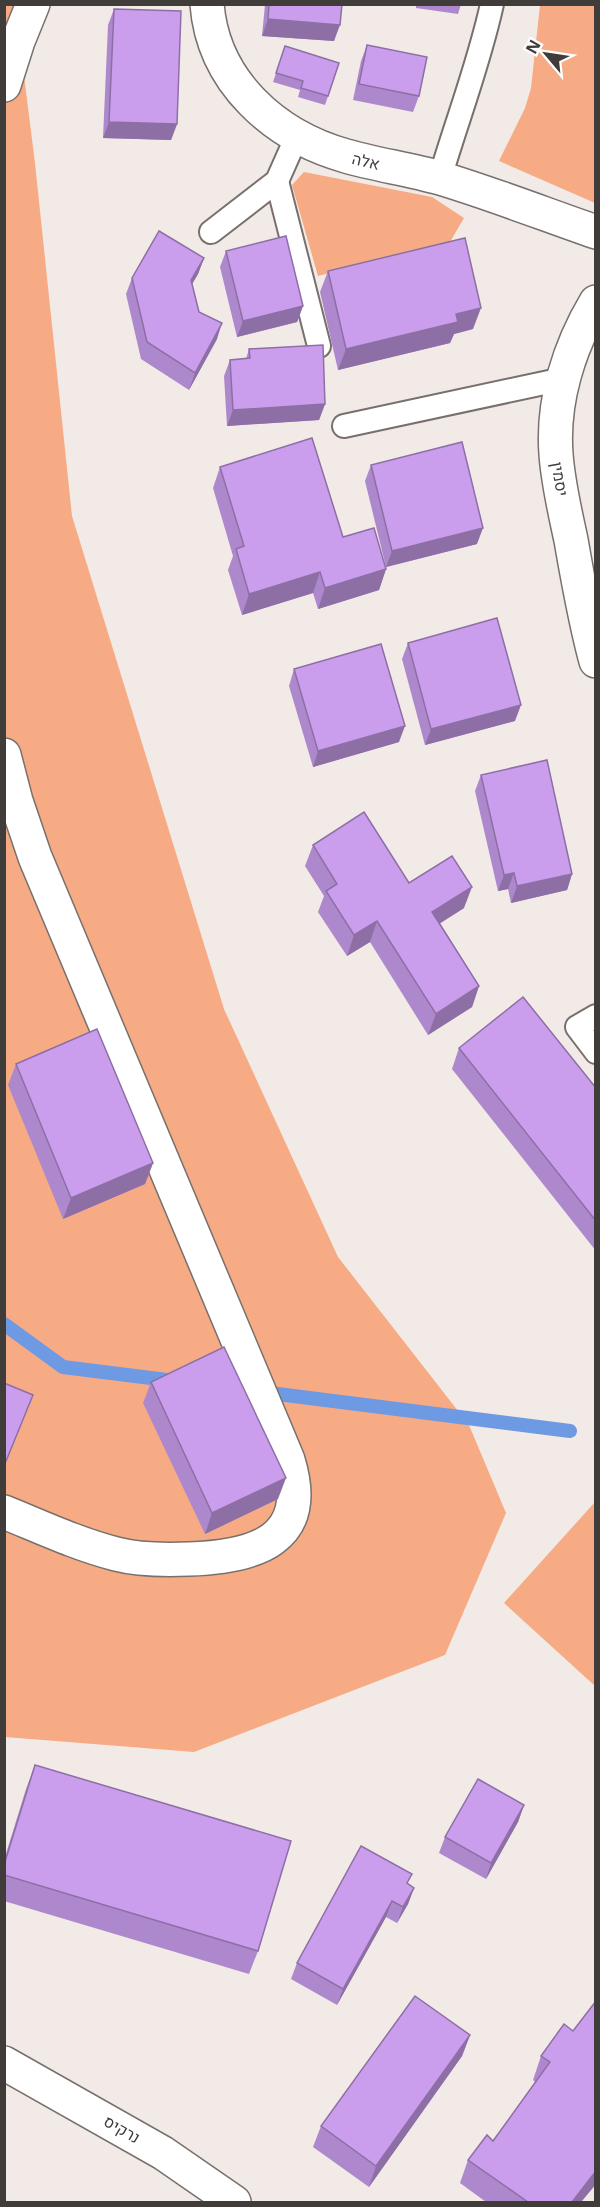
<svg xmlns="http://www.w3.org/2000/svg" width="600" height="2207" font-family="'Noto Sans',Heebo,sans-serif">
<rect width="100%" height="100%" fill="#f2eae6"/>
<!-- green -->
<g fill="#f7ab85">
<polygon points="15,4 35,163 72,516 224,1009 338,1257 469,1425 506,1513 445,1655 194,1752 5,1737 4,5"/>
<polygon points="540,5 595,5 595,203 499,161 525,108 531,88"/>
<polygon points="304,172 432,197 464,218 450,242 318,276 292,185"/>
<polygon points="595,1502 595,1686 504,1603"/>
</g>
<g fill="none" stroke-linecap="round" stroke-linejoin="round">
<!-- stream -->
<g stroke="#6e9ae3" stroke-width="14">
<polyline points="4,1324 63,1367 175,1381"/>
<polyline points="262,1392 570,1431"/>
</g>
<!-- service casing -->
<g stroke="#77706c" stroke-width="26">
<g id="service">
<path d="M 440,178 C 457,120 479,64 492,4"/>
<polyline points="277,181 319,346"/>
<polyline points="211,232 277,181 297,136"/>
<polyline points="344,426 563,379"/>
<polyline points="596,1016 577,1027 596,1052"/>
</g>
</g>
<!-- minor casing -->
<g stroke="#77706c" stroke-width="36">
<g id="minor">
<path d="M 207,4 C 213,82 275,136 346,156 C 377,165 409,169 440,178 C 493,194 544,214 596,232"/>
<polyline points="4,85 18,41 33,4"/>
<path d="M 4,755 L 16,801 L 35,857 L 288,1460 C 313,1541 254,1557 189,1559 C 165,1560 139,1560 116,1554 C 77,1544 41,1527 4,1512"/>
<polyline points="4,2063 163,2153 234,2202"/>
</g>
</g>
<!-- tertiary casing -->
<g stroke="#77706c" stroke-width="36">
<path id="tertiary" d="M 596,302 C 569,347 552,401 556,454 C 558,483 565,512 571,540 C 578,580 585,621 596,661"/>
</g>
<!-- service -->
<use href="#service" stroke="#fff" stroke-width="22"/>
<!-- minor -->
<use href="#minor" stroke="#fff" stroke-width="33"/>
<!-- tertiary -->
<use href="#tertiary" stroke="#fff" stroke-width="33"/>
</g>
<!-- wall -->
<g fill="#ae88cc">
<polygon points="265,4 342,4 334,41 262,36"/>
<polygon points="416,4 461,4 458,14 416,8"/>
<polygon points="114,9 177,124 171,140 103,138 108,25"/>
<polygon points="367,45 419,96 413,112 353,100 361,61"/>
<polygon points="285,46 339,63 325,105 298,97 300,90 273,82"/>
<polygon points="226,251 303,306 297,322 237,337 220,267"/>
<polygon points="204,258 198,274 192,284 199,312 217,339 189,390 141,359 126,294 132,278"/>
<polygon points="328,271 473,329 454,334 450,343 338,370 320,292"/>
<polygon points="249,349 325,404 319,420 227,426 224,376 230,360 246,359"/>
<polygon points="371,465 477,544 386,567 365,481"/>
<polygon points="220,467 343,537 386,569 379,590 318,609 313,593 242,615 228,570 233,556 213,488"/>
<polygon points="408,643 515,721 425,745 402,659"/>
<polygon points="294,669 399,742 313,767 289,686"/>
<polygon points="481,775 572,874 567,890 511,903 508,889 498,891 475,791"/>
<polygon points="313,845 409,883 464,908 440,923 479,986 472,1007 428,1035 370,942 347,956 318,912 324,896 305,866"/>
<polygon points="459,1048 596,1088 596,1251 452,1069"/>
<polygon points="16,1064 153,1163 145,1184 63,1219 8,1085"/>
<polygon points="151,1382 278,1499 205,1534 143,1403"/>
<polygon points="35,1765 258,1951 249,1974 4,1901 4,1860 26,1789"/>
<polygon points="524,1805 518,1822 486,1879 439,1853 445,1837"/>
<polygon points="408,1884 414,1888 408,1904 397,1923 386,1917 337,2005 291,1979 297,1963"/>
<polygon points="596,2001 596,2184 581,2202 486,2202 460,2183 468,2160 493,2141 535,2082 533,2080 541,2056 573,2031"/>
<polygon points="470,2035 462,2056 369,2187 313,2147 321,2126"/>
</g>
<!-- shaded-wall -->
<g fill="#8d6fa6">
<polygon points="268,19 340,25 334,41 262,36"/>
<polygon points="109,122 177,124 171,140 103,138"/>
<polygon points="204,258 198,274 185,296 191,280"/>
<polygon points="303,306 297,322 237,337 243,321"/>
<polygon points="481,308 473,329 454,334 450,343 338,370 346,349 456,314"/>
<polygon points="222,323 217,339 189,390 195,373"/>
<polygon points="325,404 319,420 227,426 233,410"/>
<polygon points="483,528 477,544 386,567 392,551"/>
<polygon points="386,569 379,590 318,609 325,588"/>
<polygon points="320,572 313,593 242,615 249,594"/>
<polygon points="521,705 515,721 425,745 431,729"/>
<polygon points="405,726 399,742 313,767 318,751"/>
<polygon points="514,873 508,889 498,891 504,875"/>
<polygon points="572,874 567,890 511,903 517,886"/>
<polygon points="472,887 464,908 425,933 432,912"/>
<polygon points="377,921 370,942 347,956 354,935"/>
<polygon points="479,986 472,1007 428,1035 436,1014"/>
<polygon points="153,1163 145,1184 63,1219 71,1198"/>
<polygon points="286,1478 278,1499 205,1534 212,1513"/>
<polygon points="524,1805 518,1822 486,1879 491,1863"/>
<polygon points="414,1888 408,1904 397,1923 403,1907"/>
<polygon points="392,1901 386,1917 337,2005 343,1989"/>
<polygon points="470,2035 462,2056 369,2187 376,2166"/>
<polygon points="596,2171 596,2184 581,2202 572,2202"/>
</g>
<!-- building -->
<g fill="#ca9eed" stroke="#8d6fa6" stroke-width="1.5">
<polygon points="269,4 342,4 340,25 268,19"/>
<polygon points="114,9 181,11 177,124 109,122"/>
<polygon points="367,45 427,57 419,96 359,84"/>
<polygon points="285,46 339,63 328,96 301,88 303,81 276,73"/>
<polygon points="159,231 204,258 191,280 199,312 222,323 195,373 147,342 132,278"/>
<polygon points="286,236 303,306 243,321 226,251"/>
<polygon points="465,238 481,308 456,314 458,322 346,349 328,271"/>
<polygon points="323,345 325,404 233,410 230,360 250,358 249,349"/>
<polygon points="312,438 343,537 374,528 386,569 325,588 320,572 249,594 236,549 244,546 220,467"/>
<polygon points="462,442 483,528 392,551 371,465"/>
<polygon points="497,618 521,705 431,729 408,643"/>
<polygon points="381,644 405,726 318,751 294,669"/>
<polygon points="547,760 572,874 517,886 514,873 504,875 481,775"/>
<polygon points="364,812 409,883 452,856 472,887 432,912 479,986 436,1014 377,921 354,935 326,891 337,884 313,845"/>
<polygon points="523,997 596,1088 596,1221 459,1048"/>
<polygon points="97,1029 153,1163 71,1198 16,1064"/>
<polygon points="224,1347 286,1478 212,1513 151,1382"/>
<polygon points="4,1383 33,1395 4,1466"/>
<polygon points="35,1765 291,1841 258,1951 4,1875 4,1865"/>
<polygon points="478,1779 524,1805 491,1863 445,1837"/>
<polygon points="361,1846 412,1874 407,1883 414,1888 403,1907 392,1901 343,1989 297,1963"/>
<polygon points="415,1996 470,2035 376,2166 321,2126"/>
<polygon points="596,2001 596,2171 572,2202 528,2202 468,2160 487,2135 493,2141 550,2062 541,2056 564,2024 573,2031"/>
</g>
<g text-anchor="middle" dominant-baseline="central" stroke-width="5" stroke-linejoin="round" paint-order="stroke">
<!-- street labels -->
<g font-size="16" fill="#3f3c3a" stroke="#fff">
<text transform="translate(366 161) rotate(13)">אלה</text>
<text transform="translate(560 479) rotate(80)">יסמין</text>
<text transform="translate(122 2129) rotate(30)">נרקיס</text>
</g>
</g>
<!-- border -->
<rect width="600" height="2207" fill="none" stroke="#3f3c3a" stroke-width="12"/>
<!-- north arrow -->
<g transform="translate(546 54) rotate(299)" stroke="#ffffff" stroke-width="4.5" paint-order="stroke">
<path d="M0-4.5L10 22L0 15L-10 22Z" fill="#3f3c3a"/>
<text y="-9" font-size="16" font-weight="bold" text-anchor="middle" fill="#3f3c3a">N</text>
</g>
</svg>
